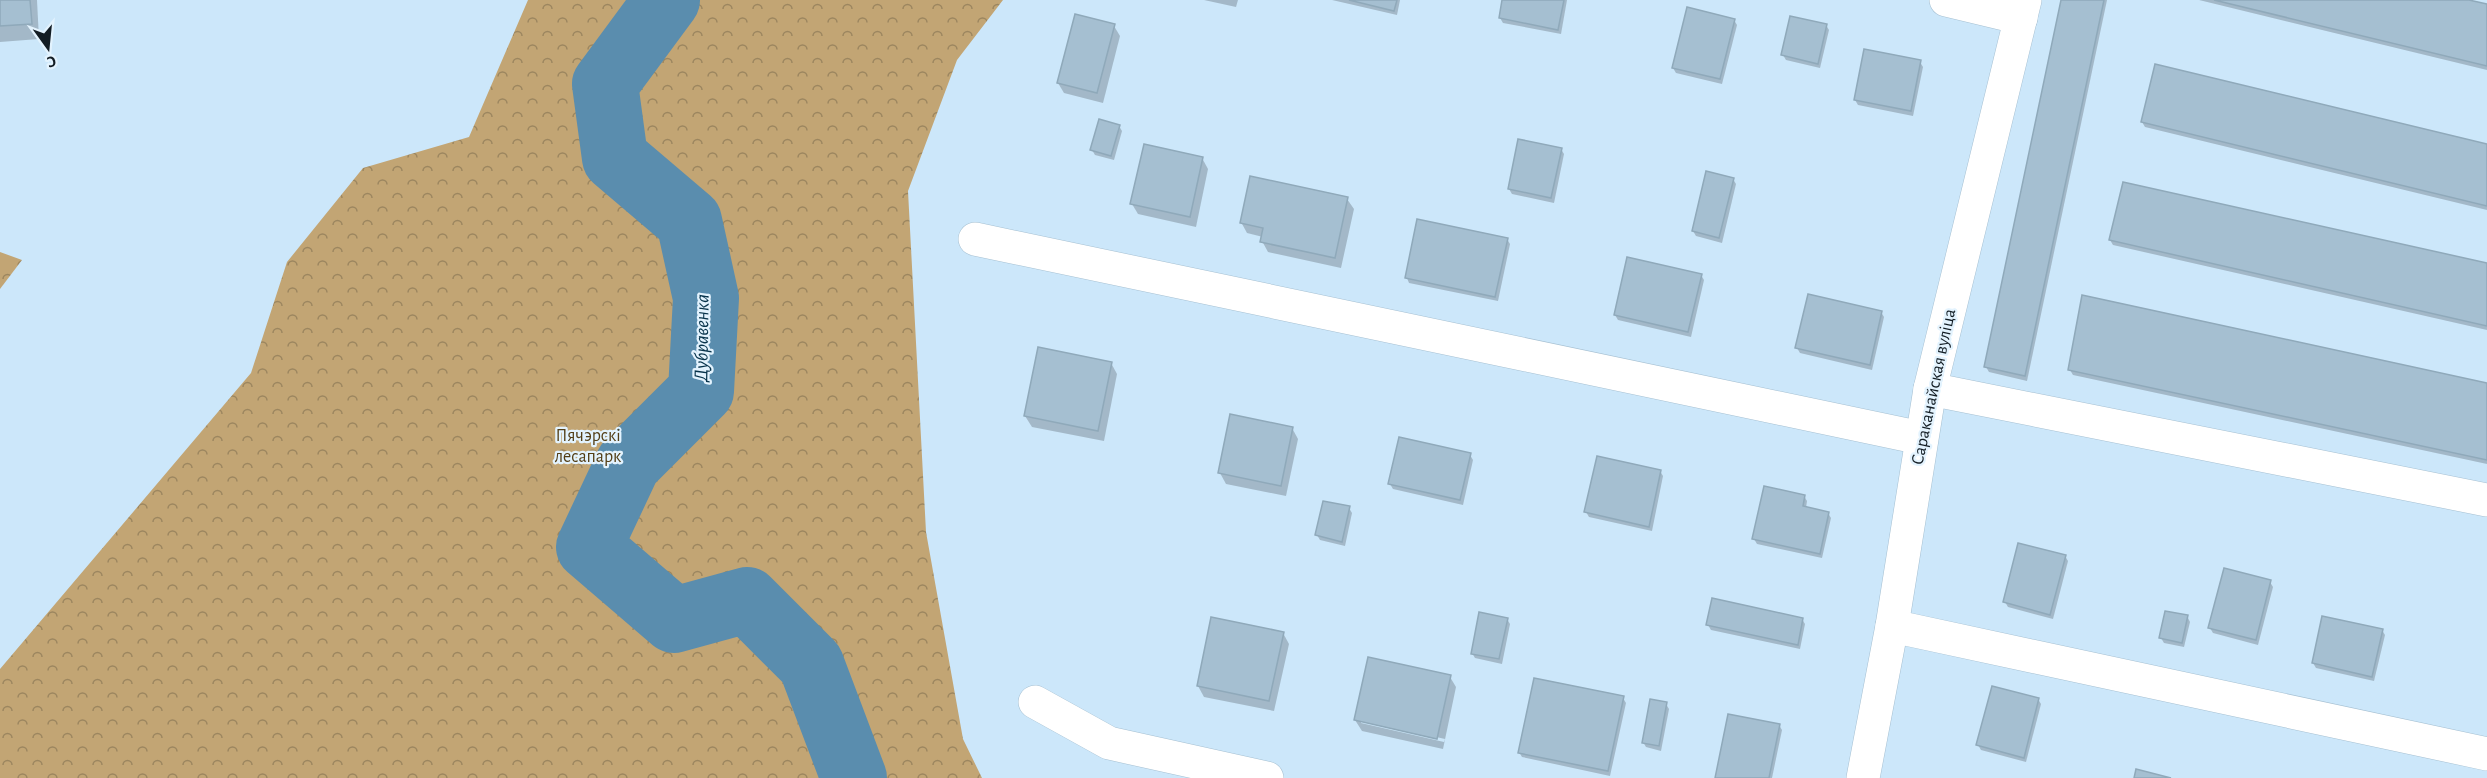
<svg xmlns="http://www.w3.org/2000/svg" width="2487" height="778" font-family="'Alegreya Sans',sans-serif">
<defs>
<pattern id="forest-crowns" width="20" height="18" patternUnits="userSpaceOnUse" patternTransform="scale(1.5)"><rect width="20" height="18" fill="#c2a574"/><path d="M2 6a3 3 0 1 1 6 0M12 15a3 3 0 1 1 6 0" fill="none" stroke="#9c865f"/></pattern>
</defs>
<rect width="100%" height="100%" fill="#cce7fa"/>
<!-- forest -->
<g fill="url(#forest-crowns)">
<polygon points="528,0 1003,0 957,60 908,191 926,532 963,739 982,778 0,778 0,669 251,373 287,262 363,168 469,137"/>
<polygon points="0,252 22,260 0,289"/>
</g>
<!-- shadow -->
<g fill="#0003" fill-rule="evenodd">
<polygon points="0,0 37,0 39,39 0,42"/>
<polygon points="1204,0 1238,0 1236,7"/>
<polygon points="1332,0 1400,0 1397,15"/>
<polygon points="1504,0 1567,0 1561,34 1503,23 1500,18"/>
<polygon points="2063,0 2107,0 2027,381 1989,372 1986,367"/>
<polygon points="2199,0 2462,0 2487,6 2487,70"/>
<polygon points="1734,20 1737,25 1722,84 1676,73 1673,68"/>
<polygon points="1826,25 1829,30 1820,68 1786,60 1783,55"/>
<polygon points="1114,26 1120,36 1103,103 1064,93 1058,83"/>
<polygon points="1920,62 1923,67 1913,116 1858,105 1855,100"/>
<polygon points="2142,122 2487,146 2487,210 2145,127"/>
<polygon points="1119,126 1122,131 1114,160 1095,155 1092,150"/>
<polygon points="1561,149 1564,154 1554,203 1512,194 1509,189"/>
<polygon points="1202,158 1208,169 1196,227 1138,214 1132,204"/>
<polygon points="1733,179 1736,184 1722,243 1696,236 1693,231"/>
<polygon points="1347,199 1354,209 1341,268 1268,252 1262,241 1263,237 1247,233 1241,222"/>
<polygon points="1507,239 1510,244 1498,301 1409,283 1407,278"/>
<polygon points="2110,240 2487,264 2487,330 2113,245"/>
<polygon points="1701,275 1704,280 1691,337 1618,320 1615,315"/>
<polygon points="1881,312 1884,317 1872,370 1800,353 1797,348"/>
<polygon points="1111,363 1117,374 1104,441 1032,427 1025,416"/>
<polygon points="2070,370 2487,385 2487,464 2073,375"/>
<polygon points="1292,428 1298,439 1286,496 1226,484 1220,473"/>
<polygon points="1470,455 1473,460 1463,505 1393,489 1390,484"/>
<polygon points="1660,471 1663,476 1652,531 1589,517 1586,512"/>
<polygon points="1804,496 1807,501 1806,508 1828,513 1831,518 1822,558 1757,544 1754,539"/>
<polygon points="1349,508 1352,513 1345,546 1320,540 1317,535"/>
<polygon points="2065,556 2068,561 2053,619 2008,607 2005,602"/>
<polygon points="2270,582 2273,587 2258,645 2213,633 2210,628"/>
<polygon points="2187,616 2190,622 2184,647 2164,643 2161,638"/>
<polygon points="1507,619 1510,624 1502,664 1475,658 1472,653"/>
<polygon points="1802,619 1805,624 1800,649 1711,630 1708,625"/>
<polygon points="2382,630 2385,635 2374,681 2316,668 2313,663"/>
<polygon points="1283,633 1289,644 1274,711 1204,697 1198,686"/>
<path d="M 1450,677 L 1456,687 L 1443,749 L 1362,731 L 1355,720 ZM 1361,720 L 1445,739 L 1444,742 L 1361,723 Z"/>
<polygon points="1623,698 1626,703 1610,776 1522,757 1519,752"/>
<polygon points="2038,699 2041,704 2026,762 1981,750 1978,745"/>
<polygon points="1666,704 1669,709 1661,751 1646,747 1643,742"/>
<polygon points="1779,725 1782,730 1772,778 1717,778"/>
</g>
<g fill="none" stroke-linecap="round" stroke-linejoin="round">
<!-- river -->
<polyline stroke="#5a8dae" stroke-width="66" points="667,0 605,84 615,158 689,221 706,298 701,391 628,464 589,547 674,620 747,600 811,664 854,778"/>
</g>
<!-- building -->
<g fill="#a5bfd1" stroke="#8fa9ba" stroke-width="1.5">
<polygon points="0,0 30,0 32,24 0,26"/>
<polygon points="1349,0 1397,0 1394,11"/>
<polygon points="1502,0 1564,0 1558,30 1499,18"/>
<polygon points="2061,0 2104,0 2025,376 1984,367"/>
<polygon points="2214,0 2469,0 2487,4 2487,66"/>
<polygon points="1687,7 1735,19 1720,79 1672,68"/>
<polygon points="1075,14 1115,24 1097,93 1057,83"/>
<polygon points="1790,16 1827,24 1818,64 1781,55"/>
<polygon points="1864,49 1921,60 1911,111 1854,100"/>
<polygon points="2155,64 2487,144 2487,206 2141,122"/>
<polygon points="1099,119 1120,125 1111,156 1090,150"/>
<polygon points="1518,139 1562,148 1551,198 1508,189"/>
<polygon points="1144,144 1203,157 1190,217 1130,204"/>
<polygon points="1706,171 1734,178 1719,238 1692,231"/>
<polygon points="1250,176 1348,197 1335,258 1260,242 1263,228 1240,223"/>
<polygon points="2123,182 2487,263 2487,326 2109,240"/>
<polygon points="1417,219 1508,238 1495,297 1405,278"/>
<polygon points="1627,257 1702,274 1688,332 1614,315"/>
<polygon points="1808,294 1882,311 1870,365 1795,348"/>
<polygon points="2082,295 2487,383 2487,460 2068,370"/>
<polygon points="1038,347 1112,362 1098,431 1024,416"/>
<polygon points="1230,414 1293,427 1281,486 1218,473"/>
<polygon points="1399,437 1471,453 1460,500 1388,484"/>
<polygon points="1597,456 1661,470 1649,527 1584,512"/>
<polygon points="1764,486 1805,495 1803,506 1829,512 1820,554 1752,539"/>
<polygon points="1323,501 1350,506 1342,542 1315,535"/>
<polygon points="2018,543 2066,555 2050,615 2003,602"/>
<polygon points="2224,568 2271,580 2256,640 2208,628"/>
<polygon points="1712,598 1803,618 1798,645 1706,625"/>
<polygon points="2165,611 2188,615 2182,643 2159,638"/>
<polygon points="1479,612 1508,618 1499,659 1471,654"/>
<polygon points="2322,616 2383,629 2372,677 2312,663"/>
<polygon points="1211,617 1284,632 1269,701 1197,686"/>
<polygon points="1368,657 1451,675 1437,739 1354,720"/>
<polygon points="1534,678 1624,696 1608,771 1518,753"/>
<polygon points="1992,686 2039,698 2024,758 1976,745"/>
<polygon points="1650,699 1667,702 1659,746 1642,743"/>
<polygon points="1728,714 1780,724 1769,778 1715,778"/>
<polygon points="2136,769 2171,778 2134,778"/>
</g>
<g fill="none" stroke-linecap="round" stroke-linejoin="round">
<!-- minor casing -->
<g stroke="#a6c0d2" stroke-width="34">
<g id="minor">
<polyline points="1946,0 2021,18"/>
<polyline points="975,239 1921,438"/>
<polyline points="1930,389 2487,500"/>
<polyline points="1892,626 2487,754"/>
<polyline points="1035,702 1109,743 1267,778"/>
<polyline points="1863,778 1892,626 1930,389 2025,0"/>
</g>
</g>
<!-- minor -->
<use href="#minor" stroke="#fff" stroke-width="33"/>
</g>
<g text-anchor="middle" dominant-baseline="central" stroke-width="4.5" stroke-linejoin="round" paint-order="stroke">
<!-- street labels -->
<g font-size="18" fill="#131d24" stroke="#e3f3fe">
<text transform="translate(1934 387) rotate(-78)">Сараканайская вуліца</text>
</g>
<!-- park labels -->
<g font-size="18" fill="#533e16" stroke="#e3f3fe">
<text x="588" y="436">Пячэрскі<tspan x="588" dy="21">лесапарк</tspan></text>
</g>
<!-- water labels -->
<g font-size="20" font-style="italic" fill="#07334b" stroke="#e3f3fe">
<text transform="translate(702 338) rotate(-89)">Дубравенка</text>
</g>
</g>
<!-- north arrow -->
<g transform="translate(48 48) rotate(165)" stroke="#e3f3fe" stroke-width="4.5" paint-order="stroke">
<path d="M0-4.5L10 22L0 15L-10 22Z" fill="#131d24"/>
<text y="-9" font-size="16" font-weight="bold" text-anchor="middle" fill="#131d24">С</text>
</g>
</svg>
